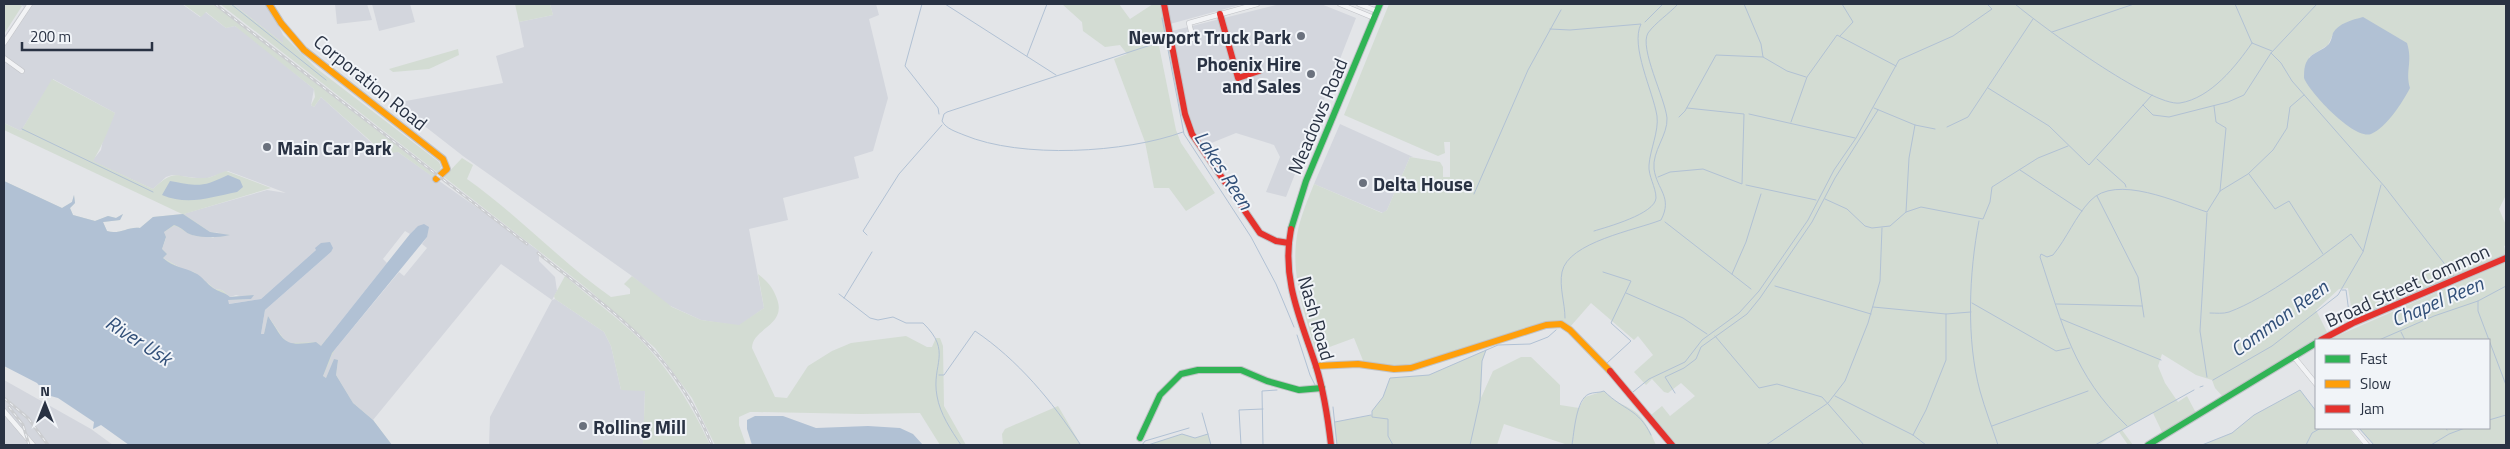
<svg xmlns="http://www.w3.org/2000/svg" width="2510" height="449" font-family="'Titillium Web',sans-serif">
<rect width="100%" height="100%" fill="#e3e5e8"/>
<!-- built -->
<g fill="#d3d6dd">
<polygon points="19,4 182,4 200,17 205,12 226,28 235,26 248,35 314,89 311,105 314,107 321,97 375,146 398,152 539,251 539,261 555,277 557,291 552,300 555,299 604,332 611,346 621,390 645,390 643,445 489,445 490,417 552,300 501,264 373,420 353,403 336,375 338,360 334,360 326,378 323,376 332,353 399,272 404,276 427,248 422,244 427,237 415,229 410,234 405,231 383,259 387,263 321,346 289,343 283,338 268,316 264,334 261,334 265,310 331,252 316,250 261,299 228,304 228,300 251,299 236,295 230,297 222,290 215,289 194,272 186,271 163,258 162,249 166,238 164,232 174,225 180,226 192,235 213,238 220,233 210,232 183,214 267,190 286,193 228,171 205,179 172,175 166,177 153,189 92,161 101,150 104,134 115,113 53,79 21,131 4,123 4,37 24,7"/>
<polygon points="233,4 269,4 283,35 284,44"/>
<polygon points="335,4 367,4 372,20 337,24"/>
<polygon points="372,4 410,4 415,22 379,31"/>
<polygon points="550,4 876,4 879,15 869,19 888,98 873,151 854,157 859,178 783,198 788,220 749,229 764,308 739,326 701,320 664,303 632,276 463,156 395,103 503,83 496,56 524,47 519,22 553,15"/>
<polygon points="1166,4 1243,4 1170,24"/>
<polygon points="1280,4 1321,4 1356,18 1286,197 1266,192 1280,157 1274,145 1236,133 1204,146 1196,133 1189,114 1172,31"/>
<polygon points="1340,124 1413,157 1410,157 1387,210 1383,213 1314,184"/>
<polygon points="4,380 91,429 113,445 4,445"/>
</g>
<!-- green -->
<g fill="#d3dcd3" fill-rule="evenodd">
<polygon points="4,4 19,4 22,6 4,34"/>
<polygon points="183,4 213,4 435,175 433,177 398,152 385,154 321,97 314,107 311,105 315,97 314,89 235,26 226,28 206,12 201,17"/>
<polygon points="220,4 233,4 283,43 283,35 316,68 439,162 441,167 438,173"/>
<polygon points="515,4 550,4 553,15 519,22"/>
<polygon points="1062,4 1119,4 1130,19 1153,4 1161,4 1168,44 1159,46 1176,130 1181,143 1215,193 1186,211 1169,188 1154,188 1145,142 1114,59 1127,54 1120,45 1105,47 1083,31 1082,22"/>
<path d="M 1389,4 L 2506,4 L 2506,195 L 2499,209 L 2506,225 L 2506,245 L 2504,246 L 2506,254 L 2353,318 L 2348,288 L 2339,289 L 2316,310 L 2327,332 L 2223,397 L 2215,388 L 2212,380 L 2196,375 L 2162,354 L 2158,366 L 2165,383 L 2178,402 L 2187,396 L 2196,413 L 2163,434 L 2153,413 L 2122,430 L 2133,445 L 2128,445 L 2119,432 L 2099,445 L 1676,445 L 1651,415 L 1662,406 L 1670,416 L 1695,396 L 1681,383 L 1668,393 L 1664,392 L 1652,379 L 1646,385 L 1634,372 L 1653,355 L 1638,336 L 1634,340 L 1591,303 L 1570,327 L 1550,322 L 1476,344 L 1409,367 L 1364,363 L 1354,338 L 1316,352 C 1306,318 1292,279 1296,243 C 1298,222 1306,204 1314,184 L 1382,213 L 1387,210 L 1410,157 L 1440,162 L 1443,167 L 1443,177 L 1450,177 L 1450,142 L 1444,142 L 1445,153 L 1438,156 L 1344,115 ZM 2334,32 L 2401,39 L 2407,80 L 2327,105 L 2319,97 L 2309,57 L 2328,45 Z"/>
<polygon points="458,49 459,55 429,69 393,72 389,69"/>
<path d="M 52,79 L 115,113 C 109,129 101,148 93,161 L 153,189 C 177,166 176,179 204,178 C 213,178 218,173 226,171 L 271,188 L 184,214 L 210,232 L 230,235 C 217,238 204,238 192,235 C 185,233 181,227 174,226 L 164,232 L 166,237 L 162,249 L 167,254 L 163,258 L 186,271 L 194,272 L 215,289 L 222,290 L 230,297 L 254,295 L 251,299 L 228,300 L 228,304 L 261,334 L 264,334 L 268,316 L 283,338 L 289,343 L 316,342 L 321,346 L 327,338 L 334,352 L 330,358 L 331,359 L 323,376 L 326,378 L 334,359 L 338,360 L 336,375 L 353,403 L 373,420 L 392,445 L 4,181 L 62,208 L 72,202 L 74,195 L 75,203 L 70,208 L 73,215 L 95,221 L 108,216 L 116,218 L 123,214 L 120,220 L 103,222 L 107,231 C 119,235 129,226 140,228 L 153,217 L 182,214 L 4,130 L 4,123 L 21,131 Z"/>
<path d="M 462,158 L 473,165 L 467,179 C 518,215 560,261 611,297 L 630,294 L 630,289 L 624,284 L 632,276 L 672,307 L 701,320 L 739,325 L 764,308 L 758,274 C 767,281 773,287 777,299 C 787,326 752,328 752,348 L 775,397 L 787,398 L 808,366 L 832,351 L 851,343 L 906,336 L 927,347 L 932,347 L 936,338 L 940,338 L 943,346 L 944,406 L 966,445 L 940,445 L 920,413 L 861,414 L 757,412 L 750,412 L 739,417 L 739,425 L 746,445 L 715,445 L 692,398 L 655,348 L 589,290 L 444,177 Z"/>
<polygon points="2506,262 2506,445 2374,445 2359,428 2489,428 2489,340 2328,340"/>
<path d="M 565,276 C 587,295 610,312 631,331 C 665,362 691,403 710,445 L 643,445 L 645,391 L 621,390 L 611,346 L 604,332 L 555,299 L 554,296 Z"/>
<path d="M 1486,350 L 1482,361 L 1481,398 L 1493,371 L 1521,357 L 1531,357 L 1560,385 L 1560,405 L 1579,408 L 1585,397 L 1604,391 C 1617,404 1622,403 1634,411 C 1645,418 1651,434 1656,445 L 1568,445 L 1504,424 L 1497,445 L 1337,445 L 1334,422 L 1372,415 L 1372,411 L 1383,397 L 1390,378 L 1429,375 Z"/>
<polygon points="2300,390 2316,411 2316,428 2349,428 2363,445 2202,445 2232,433 2254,415"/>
<polygon points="1058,406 1081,445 1003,445 1002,434 1005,429"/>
<polygon points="1182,434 1195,438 1208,434 1211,445 1148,445"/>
</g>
<!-- water -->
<g fill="#b1c1d4">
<path d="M 2363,17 L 2407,43 C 2413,62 2405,71 2410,88 C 2402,103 2387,127 2371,134 C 2354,140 2310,93 2304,78 C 2304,75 2304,69 2305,66 C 2309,52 2320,53 2329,44 C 2331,41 2332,37 2333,33 C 2339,23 2352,20 2363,17 Z"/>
<path d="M 228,175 L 240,180 L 243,187 L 237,192 C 211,197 188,206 162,195 L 170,181 C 198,186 201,188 228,175 Z"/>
<path d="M 4,181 L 62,208 L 72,202 L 74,195 L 75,203 L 70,208 L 73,215 L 95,221 L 108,216 L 116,218 L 123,214 L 120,220 L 103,222 L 107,231 C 119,235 129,226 140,228 L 153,217 L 183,214 L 210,232 L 230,235 C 217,238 204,238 192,235 C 185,233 182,227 174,225 L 164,232 L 166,237 L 162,249 L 167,254 L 163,258 C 174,268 184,267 195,273 C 202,276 207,284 213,288 C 219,292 224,292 230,297 L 254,295 L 251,299 L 228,300 L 229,304 L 261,299 L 316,250 L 315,248 L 321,243 L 330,242 L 333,248 L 331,252 L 265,310 L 261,334 L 264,334 L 268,316 C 285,342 283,347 316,342 L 321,346 L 410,234 L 418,226 L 424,224 L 429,227 L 427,237 L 332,353 L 323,376 L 326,378 L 334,359 L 338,360 L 336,375 L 353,403 L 373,420 L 392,445 L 129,445 L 101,425 L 93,429 L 94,422 L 58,398 L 47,395 L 37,383 L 4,366 Z"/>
<polygon points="755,416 783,416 816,428 868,426 900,428 913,434 923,445 752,445 747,429 747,420"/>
</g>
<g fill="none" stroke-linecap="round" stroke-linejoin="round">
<!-- stream -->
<g stroke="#b1c1d4" stroke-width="1">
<polyline points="231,4 326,80"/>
<polyline points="922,4 905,66 938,108 939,114"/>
<polyline points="945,4 1056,75"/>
<polyline points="1744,4 1761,44 1763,57 1787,71 1806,77"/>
<path d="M 2015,4 C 2040,25 2151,107 2180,103 C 2211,98 2236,66 2252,43"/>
<polyline points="2235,4 2252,43 2272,51"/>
<polyline points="1162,18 1184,134 1251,237 1276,284 1294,327"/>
<polyline points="1645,22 1663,4"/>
<path d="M 1550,29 L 1570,30 L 1641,24 C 1630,46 1653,91 1657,116 C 1659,131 1650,150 1649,165 C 1648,176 1656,187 1656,198 C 1655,214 1607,227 1594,231"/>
<polyline points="2052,32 2134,4"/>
<polyline points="1840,36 1853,22 1842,4"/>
<path d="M 1166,40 L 947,112 L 944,114 L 942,121 C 946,129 957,132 964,135 C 1021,159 1126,153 1183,132"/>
<polyline points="2271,53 2281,63 2292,81 2385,187 2454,276 2350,320 2346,290 2342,290"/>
<polyline points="1027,56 1047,4"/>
<polyline points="1988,88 2049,126 2089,165 2152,95"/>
<polyline points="2143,105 2153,115 2169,117 2228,102 2244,95 2271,53 2317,4"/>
<polyline points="2214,106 2216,122 2226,128 2220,191"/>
<polyline points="1874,108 1915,125 1935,129"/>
<polyline points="1749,114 1855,138"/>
<polyline points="1679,117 1685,111 1716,55 1763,57"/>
<polyline points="1791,122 1807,77 1837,35 1896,66"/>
<polyline points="1947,127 1968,117 2033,19"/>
<polyline points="22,129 153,192"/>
<polyline points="2097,159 2125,184 2126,187"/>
<polyline points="2020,170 2082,211"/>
<polyline points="2249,174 2275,209 2289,201 2323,254"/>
<polyline points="1658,177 1670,172 1703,169 1742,184 1744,114 1687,108"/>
<polyline points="1746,185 1816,200"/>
<polyline points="1474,194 1528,70 1561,10"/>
<polyline points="2097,196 2138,277 2144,317"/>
<polyline points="1825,199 1847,209 1865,226 1872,228 1890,226 1906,212 1921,207 1983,219 1990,202 1992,187 2038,158 2068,146"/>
<polyline points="1906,212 1909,158 1915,125"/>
<path d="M 1979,221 C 1969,272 1966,340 1980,391 C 1985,409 1992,427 1998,445"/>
<polyline points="1665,222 1751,289"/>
<polyline points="867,235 863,231 899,174 942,125"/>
<polyline points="1603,272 1631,281 1611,323 1631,341 1607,363"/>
<polyline points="1732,274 1746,242 1761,194"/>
<polyline points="1775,286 1871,314"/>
<polyline points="1626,293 1683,318 1707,334"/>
<path d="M 839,294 L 870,318 L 878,320 L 893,317 L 906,323 L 923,323 C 953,352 931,364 937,396 C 940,414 951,430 961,445"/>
<polyline points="844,298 872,252"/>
<polyline points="2478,301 2478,311 2489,340"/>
<polyline points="1972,303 2056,351 2070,348"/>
<polyline points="2056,304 2142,306"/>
<polyline points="1873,307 1946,314 1971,312"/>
<path d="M 2210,313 C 2216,313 2223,314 2229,312 C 2267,298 2318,259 2351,234 L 2363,251"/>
<path d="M 1565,318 C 1565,303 1559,287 1562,272 C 1568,242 1636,230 1661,220 C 1673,197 1657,190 1654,169 C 1652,151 1668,135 1667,118 C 1665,98 1639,48 1648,33 C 1656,22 1669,14 1678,4"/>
<polyline points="2061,319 2161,360"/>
<polyline points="2401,332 2405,340"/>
<polyline points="1297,335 1310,375 1315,385"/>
<polyline points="1715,336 1759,388 1777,384 1822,397 1864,445"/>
<polyline points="2379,340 2434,316 2478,301 2506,286"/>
<polyline points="2489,340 2506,385"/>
<path d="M 939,375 L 944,375 L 975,331 C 1018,360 1052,401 1080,444 L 1076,445"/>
<polyline points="2207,377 2200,331 2207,213"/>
<polyline points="2213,380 2272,346 2338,295 2363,252 2381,185"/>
<polyline points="2200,387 2203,386"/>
<polyline points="1633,392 1649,379 1685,362 1702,340 1739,313 1759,291 1808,220 1834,170 1856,138 1899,60 1953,36 1992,9 1987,4"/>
<polyline points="1675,393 1665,377 1684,368 1696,359 1701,347 1747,314 1760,298 1812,222 1835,178 1878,110"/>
<polyline points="1835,396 1913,435 1926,445"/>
<polyline points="1333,407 1337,445"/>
<polyline points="1202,413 1211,445"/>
<polyline points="2489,420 2506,415"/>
<polyline points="1335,422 1371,415"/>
<polyline points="1992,426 2088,391"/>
<path d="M 2127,426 C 2073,374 2063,326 2040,257 L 2041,254 L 2047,257 L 2053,255 C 2067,238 2075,217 2090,201 C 2116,173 2178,203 2207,212 L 2220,191 L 2248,174 L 2273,150 L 2287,128 L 2290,107 L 2304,95"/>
<polyline points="2359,428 2374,445"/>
<polyline points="2446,428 2447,430"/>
<polyline points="1913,435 1926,410 1946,360 1946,314"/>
<polyline points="1142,445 1145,441 1189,428"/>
<polyline points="1148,445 1182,434 1195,438 1208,434"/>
<polyline points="1241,445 1239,410 1263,409"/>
<polyline points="1263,445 1262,391 1277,390"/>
<polyline points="1393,445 1388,436 1388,419 1372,417 1372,411 1383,397 1390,378 1429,375 1498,345 1530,344 1548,337 1556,330"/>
<polyline points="1470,445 1480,400 1482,361 1486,350"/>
<path d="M 1572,445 C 1574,433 1576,399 1589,394 C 1593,392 1599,393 1604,391 C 1624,411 1638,408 1651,435"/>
<polyline points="1766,445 1828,403 1845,381 1868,323 1880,281 1882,228"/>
<polyline points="2095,445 2194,390"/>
<polyline points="2202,445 2232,433 2254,415 2300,390 2316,411"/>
<polyline points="2306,445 2312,433 2321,428"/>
<polyline points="2431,445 2449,434 2465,428"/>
</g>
<!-- street casing -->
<g stroke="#c0c2c6" stroke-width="5.5">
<g id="street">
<polyline points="1340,4 1374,18"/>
<polyline points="1359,4 1377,11"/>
<polyline points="1193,39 1189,23 1257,4"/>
<polyline points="4,43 30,4"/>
<polyline points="4,58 22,71"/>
<polyline points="2294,357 2316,384"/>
<polyline points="4,411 33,445"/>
<polyline points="2353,428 2367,445"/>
</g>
</g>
<!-- fast casing -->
<g stroke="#c0c2c6" stroke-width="8">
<g id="fast">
<polyline points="1291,229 1306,181 1380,4"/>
<polyline points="1140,438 1160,395 1181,374 1198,370 1241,370 1267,381 1299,390 1322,388"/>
<polyline points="2148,445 2316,343"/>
</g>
</g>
<!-- slow casing -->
<g stroke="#c0c2c6" stroke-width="8">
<g id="slow">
<polyline points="269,4 281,23 304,50 443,159 447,169 436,179"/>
<polyline points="1316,366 1358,364 1394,369 1411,368 1546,325 1561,324 1570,330 1610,371"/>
</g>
</g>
<!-- jam casing -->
<g stroke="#c0c2c6" stroke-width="8">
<g id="jam">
<polyline points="1164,4 1185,114 1192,134 1260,233 1276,241 1289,243"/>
<polyline points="1220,14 1238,78 1259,71"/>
<path d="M 1291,229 C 1281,279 1301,320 1316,366 C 1324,392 1328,419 1331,445"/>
<polyline points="2321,340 2353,323 2506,258"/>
<polyline points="1610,371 1672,445"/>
</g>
</g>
<!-- street -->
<use href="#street" stroke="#f2f3f5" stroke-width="4.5"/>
<!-- fast -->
<use href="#fast" stroke="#30b455" stroke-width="6"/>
<!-- slow -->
<use href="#slow" stroke="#ff9f0a" stroke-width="6"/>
<!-- jam -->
<use href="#jam" stroke="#e5322d" stroke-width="6"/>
<!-- rail casing -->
<g stroke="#cbcdd0" stroke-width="3">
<g id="rail">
<polyline points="215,4 527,244"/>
<path d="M 538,253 C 575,283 616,311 649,346 C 676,374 697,409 712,445"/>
<polyline points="4,398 28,418 48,445"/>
<polyline points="9,407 23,425 29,445"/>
</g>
</g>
<!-- rail -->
<use href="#rail" stroke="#f1f4f8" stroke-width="1" stroke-dasharray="4" stroke-linecap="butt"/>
</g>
<!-- markers -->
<g fill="#6a717d" stroke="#f1f4f8" stroke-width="2">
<circle cx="1301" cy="36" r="5"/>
<circle cx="1311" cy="74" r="5"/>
<circle cx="267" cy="147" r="5"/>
<circle cx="1363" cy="183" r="5"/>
<circle cx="583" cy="426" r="5"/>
</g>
<g text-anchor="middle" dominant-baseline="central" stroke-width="4" stroke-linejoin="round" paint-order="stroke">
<!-- poi labels -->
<g font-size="19" font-weight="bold" fill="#293243" stroke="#f1f4f8" text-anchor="start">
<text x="1291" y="36" text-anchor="end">Newport Truck Park</text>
<text x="1301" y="63" text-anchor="end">Phoenix Hire<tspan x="1301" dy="22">and Sales</tspan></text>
<text x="277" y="147">Main Car Park</text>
<text x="1373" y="183">Delta House</text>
<text x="593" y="426">Rolling Mill</text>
</g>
<!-- street labels -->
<g font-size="19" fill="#293243" stroke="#f1f4f8">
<text transform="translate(371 82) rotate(39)">Corporation Road</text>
<text transform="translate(1317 116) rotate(-67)">Meadows Road</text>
<text transform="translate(2407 285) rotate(-24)">Broad Street Common</text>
<text transform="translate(1317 318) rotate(74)">Nash Road</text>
</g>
<!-- water labels -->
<g font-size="20" font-style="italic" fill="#314f78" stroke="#f1f4f8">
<text transform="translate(1224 170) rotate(57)">Lakes Reen</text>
<text transform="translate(2437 301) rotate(-23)">Chapel Reen</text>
<text transform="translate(2279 318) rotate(-36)">Common Reen</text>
<text transform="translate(139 340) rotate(33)">River Usk</text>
</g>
</g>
<!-- border -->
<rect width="2510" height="449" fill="none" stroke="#293243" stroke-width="10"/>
<!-- legend -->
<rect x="2315" y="339" width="175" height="90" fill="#f1f4f8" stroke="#a1a6b0"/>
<rect x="2325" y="355" width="25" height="8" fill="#30b455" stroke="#a1a6b0"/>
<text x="2360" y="364" font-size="15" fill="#293243">Fast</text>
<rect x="2325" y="380" width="25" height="8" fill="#ff9f0a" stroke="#a1a6b0"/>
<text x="2360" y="389" font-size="15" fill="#293243">Slow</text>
<rect x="2325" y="405" width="25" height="8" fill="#e5322d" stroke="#a1a6b0"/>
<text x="2360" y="414" font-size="15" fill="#293243">Jam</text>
<!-- north arrow -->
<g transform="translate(45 404)" stroke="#f1f4f8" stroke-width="4" paint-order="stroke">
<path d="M0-4L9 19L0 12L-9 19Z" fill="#293243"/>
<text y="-8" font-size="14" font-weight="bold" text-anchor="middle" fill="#293243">N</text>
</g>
<!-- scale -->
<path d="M22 42v8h130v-8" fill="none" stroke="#293243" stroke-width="2.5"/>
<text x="30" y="42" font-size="15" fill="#293243" stroke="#f1f4f8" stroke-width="4" paint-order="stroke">200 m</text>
</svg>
